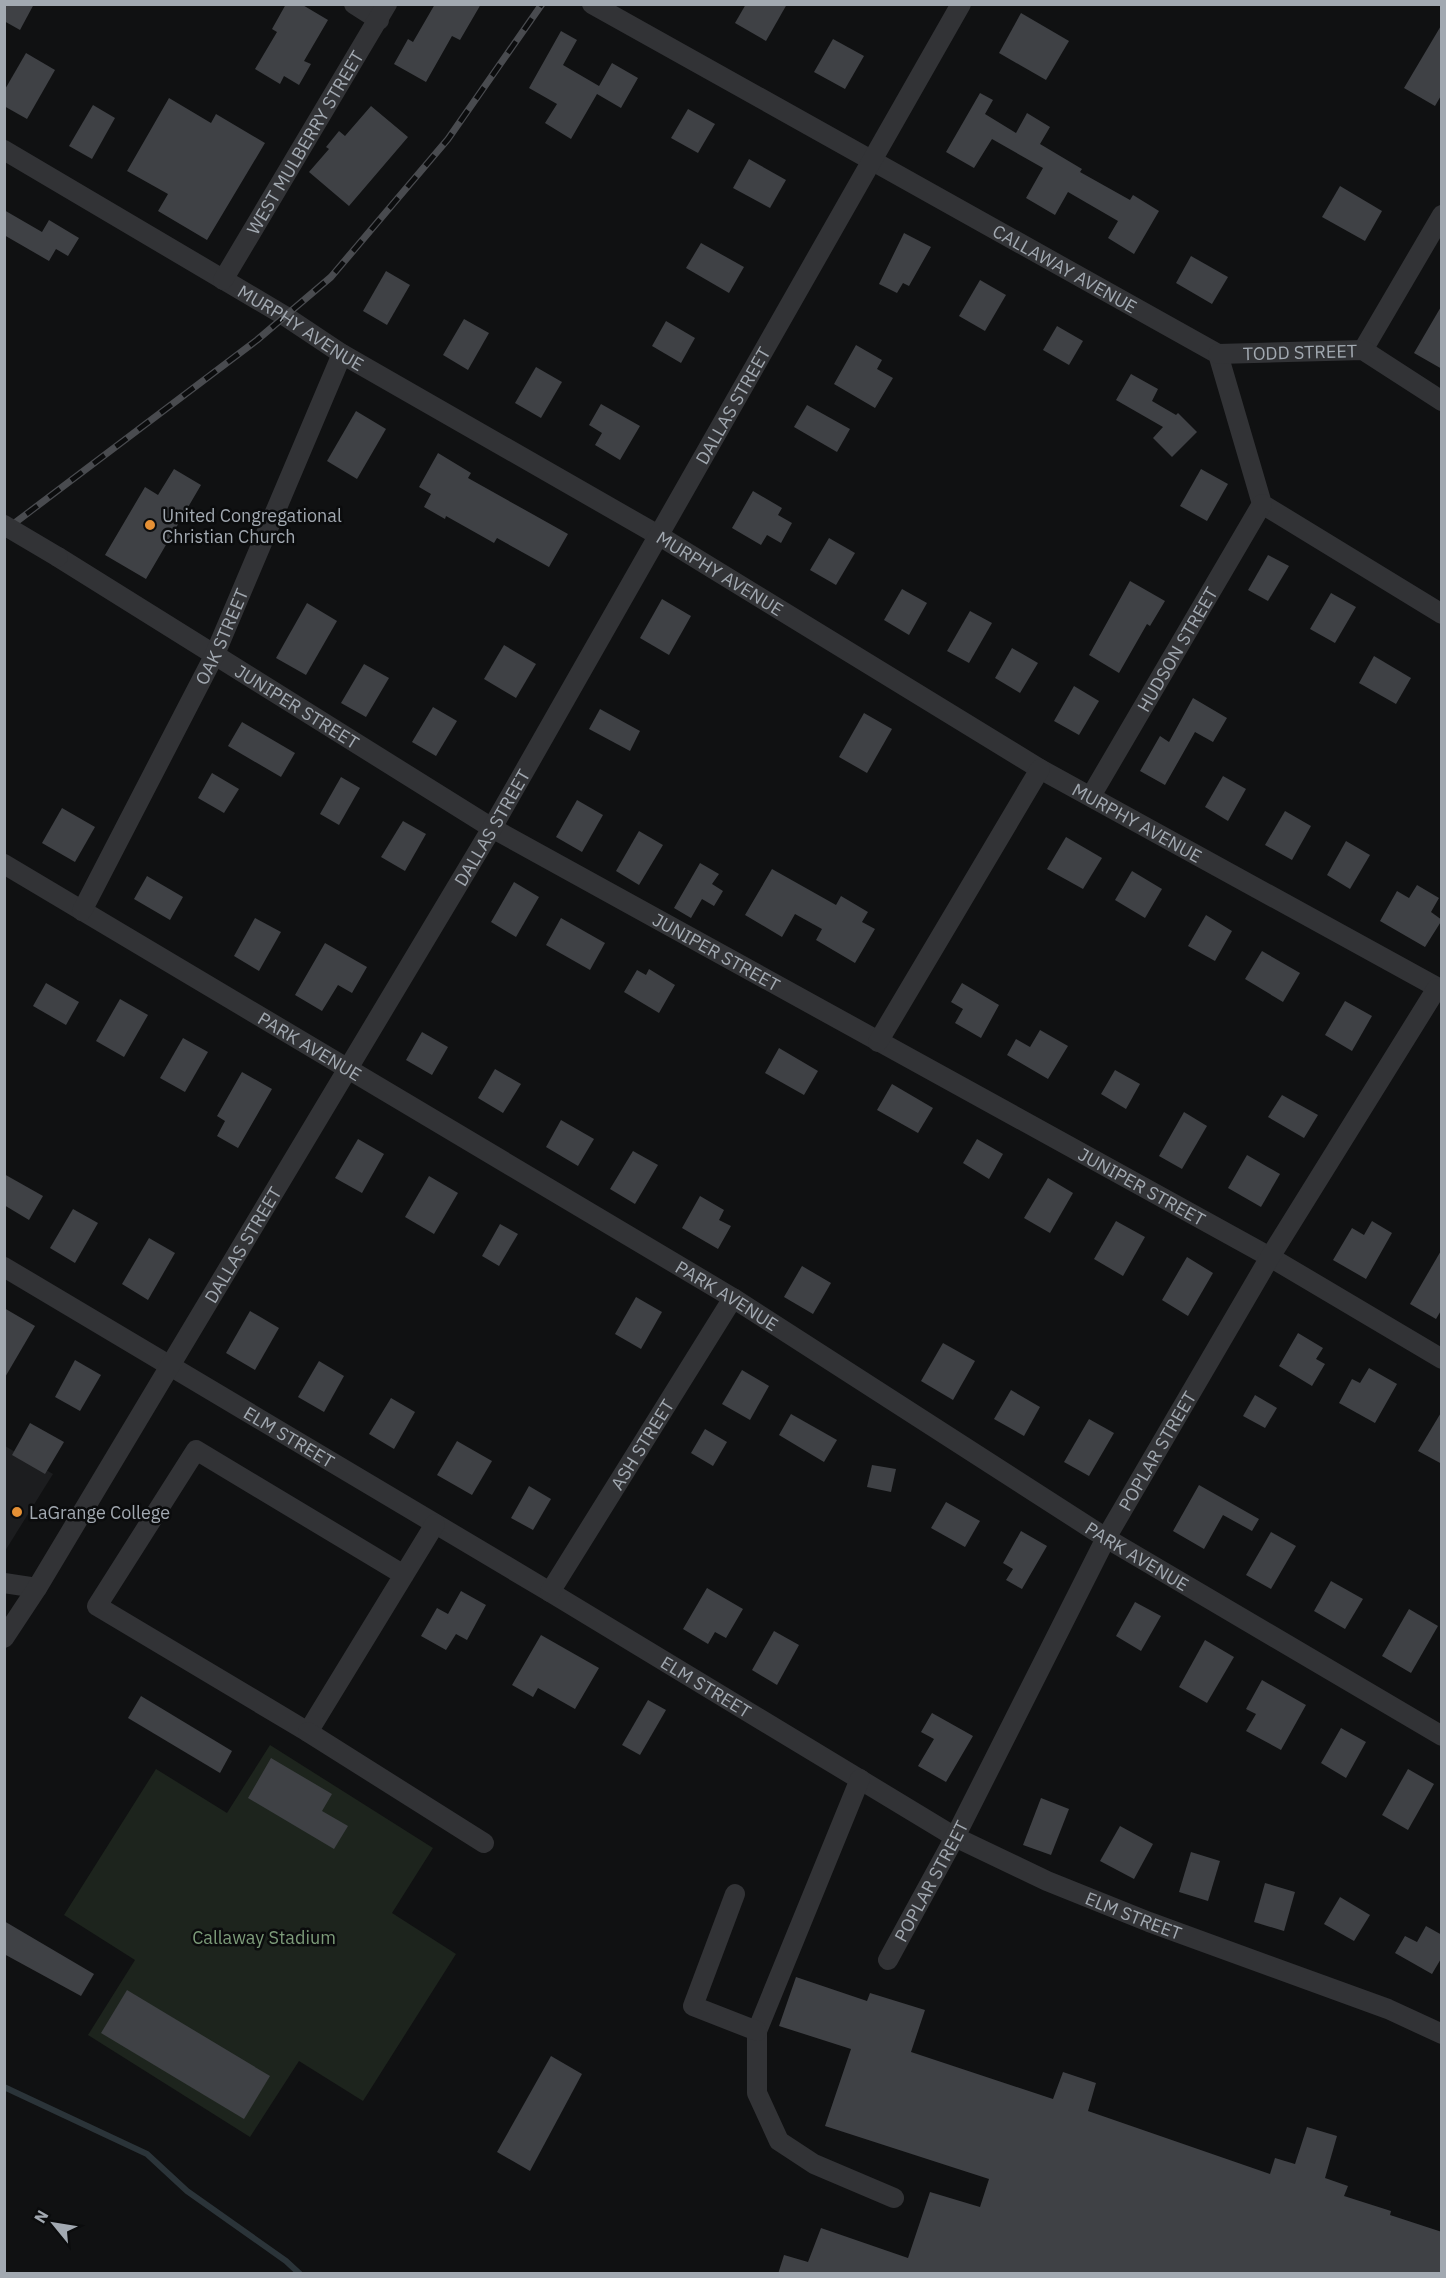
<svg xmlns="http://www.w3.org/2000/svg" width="1446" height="2278" font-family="'IBM Plex Sans',sans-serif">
<rect width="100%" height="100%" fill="#101112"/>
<!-- built -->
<polygon fill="#1c1d1f" points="5,1446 53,1474 5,1551"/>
<!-- green -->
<polygon fill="#1d241d" points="270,1745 433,1848 392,1913 456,1954 363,2101 299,2061 250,2137 88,2035 135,1960 64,1915 156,1769 227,1813"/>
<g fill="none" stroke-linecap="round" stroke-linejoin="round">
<!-- stream -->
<polyline stroke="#2b3439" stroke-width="6" points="4,2087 147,2154 187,2191 286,2261 300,2274"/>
</g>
<!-- building -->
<g fill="#3f4145">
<polygon points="4,4 34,4 20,30 4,21"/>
<polygon points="286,4 301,4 328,20 304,61 311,64 299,85 284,76 280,84 255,69 277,32 272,29"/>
<polygon points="435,4 481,4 460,40 452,36 426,82 394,64 408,39 413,42"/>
<polygon points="746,4 787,4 766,41 735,23"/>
<polygon points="1021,13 1069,41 1046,80 999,53"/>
<polygon points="1442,24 1442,94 1435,106 1404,88"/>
<polygon points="561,31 577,40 563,65 599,86 612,63 638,78 621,108 597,94 571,139 545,123 557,104 529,88"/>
<polygon points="833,39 864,56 845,89 814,72"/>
<polygon points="26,53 55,70 27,119 4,106 4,91"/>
<polygon points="980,93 993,100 985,114 1016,133 1027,113 1050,127 1040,144 1082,169 1080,172 1130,200 1133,195 1159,211 1134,254 1108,238 1118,221 1068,192 1055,215 1026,198 1043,168 992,139 974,168 946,152"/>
<polygon points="169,98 211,123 216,114 265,143 207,240 158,211 168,194 127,171"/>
<polygon points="93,105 115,118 92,159 69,146"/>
<polygon points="371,106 408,137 349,206 309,172 329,149 326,147 339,131 345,136"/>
<polygon points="688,109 715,124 698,153 671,138"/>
<polygon points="749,159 786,180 770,208 733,188"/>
<polygon points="1340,186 1382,211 1365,241 1322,217"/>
<polygon points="4,210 42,232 49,220 79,238 68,256 56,249 49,261 4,235"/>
<polygon points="904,233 931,247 909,286 903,283 897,293 879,284"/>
<polygon points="701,243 744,267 729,293 686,268"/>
<polygon points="1191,256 1228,277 1212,304 1176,283"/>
<polygon points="386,271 410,285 387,325 363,311"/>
<polygon points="980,280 1006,295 985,331 959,316"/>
<polygon points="1442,305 1442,369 1414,353"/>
<polygon points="464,319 489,333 468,370 443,355"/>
<polygon points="666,321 695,338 681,363 652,346"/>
<polygon points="1057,326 1083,341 1069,365 1043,350"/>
<polygon points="856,345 882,360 877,369 893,378 875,408 834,384"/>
<polygon points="536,367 562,382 541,418 515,403"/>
<polygon points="1131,374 1158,389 1152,401 1176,415 1178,413 1197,432 1172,457 1153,438 1163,427 1116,400"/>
<polygon points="601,404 640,426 620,460 595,445 602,433 589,425"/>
<polygon points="807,405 850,429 837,452 794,427"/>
<polygon points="356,411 386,429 357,479 327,461"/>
<polygon points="438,453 471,473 468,478 568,534 549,567 497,538 494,543 446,516 445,519 424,507 431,494 419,487"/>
<polygon points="174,469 201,485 146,579 105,555 145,487 158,495"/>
<polygon points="1201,469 1228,484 1207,521 1180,506"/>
<polygon points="753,491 782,508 778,515 792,523 781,543 767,535 761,545 732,528"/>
<polygon points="829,538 855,553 836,585 810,570"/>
<polygon points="1268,555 1289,566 1268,601 1248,590"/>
<polygon points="1130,581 1165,601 1150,626 1147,624 1119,673 1089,655"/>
<polygon points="902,589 927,603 909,635 884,620"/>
<polygon points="1331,593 1356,607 1335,643 1310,629"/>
<polygon points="662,599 691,616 669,655 640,638"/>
<polygon points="307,603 337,621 306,675 276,658"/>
<polygon points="970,611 992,623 969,663 947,651"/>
<polygon points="504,645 536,664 516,698 484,679"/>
<polygon points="1012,648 1038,663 1020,693 995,678"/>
<polygon points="1374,656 1411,678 1396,704 1359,683"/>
<polygon points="364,664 389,678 366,717 341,703"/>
<polygon points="1074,686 1099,701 1079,735 1054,721"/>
<polygon points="1193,698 1227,718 1213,742 1195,732 1165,785 1140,771 1160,736 1169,742"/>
<polygon points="433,707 457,721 436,756 412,742"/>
<polygon points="600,709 640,731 630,751 589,729"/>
<polygon points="864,713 892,729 867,773 839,757"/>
<polygon points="242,722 295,753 281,777 228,746"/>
<polygon points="212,773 239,789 224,813 198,798"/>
<polygon points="1223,776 1246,789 1228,821 1205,807"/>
<polygon points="341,777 360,788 339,825 320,814"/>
<polygon points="577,800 603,815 582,852 556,837"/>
<polygon points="62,808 95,827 75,862 42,843"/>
<polygon points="1285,811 1311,826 1292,860 1265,845"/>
<polygon points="403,821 426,834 405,871 381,857"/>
<polygon points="639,831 663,845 639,885 616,871"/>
<polygon points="1066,837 1102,858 1083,889 1047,869"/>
<polygon points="1346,841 1370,855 1350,889 1327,875"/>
<polygon points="700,863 719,874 712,884 723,891 714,906 702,899 691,918 674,908"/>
<polygon points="772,869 836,905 841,896 868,912 862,922 875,929 855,963 816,940 822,929 795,914 782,937 745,915"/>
<polygon points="1132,871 1162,889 1145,918 1115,900"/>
<polygon points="147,876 183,897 170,920 134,899"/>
<polygon points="514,882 539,897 516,937 491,922"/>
<polygon points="1417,885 1439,898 1431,912 1442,920 1425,947 1380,921 1397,891 1409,898"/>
<polygon points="1206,915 1232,931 1215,961 1188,946"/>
<polygon points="255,918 281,932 259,971 234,956"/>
<polygon points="561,918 605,943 590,970 546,945"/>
<polygon points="325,943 367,967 352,993 338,985 322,1011 295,995"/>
<polygon points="1262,951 1300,973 1283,1002 1245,979"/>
<polygon points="649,969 675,985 659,1013 624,992 637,970 646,975"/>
<polygon points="46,983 79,1002 66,1025 33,1006"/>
<polygon points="962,983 999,1005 981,1038 955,1023 963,1009 951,1002"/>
<polygon points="120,999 148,1015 124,1057 96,1041"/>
<polygon points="1345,1001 1372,1016 1352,1051 1325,1035"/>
<polygon points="1040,1030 1068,1046 1048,1079 1007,1055 1016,1039 1030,1047"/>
<polygon points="422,1032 448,1047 432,1075 406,1060"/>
<polygon points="183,1038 208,1052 185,1092 160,1078"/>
<polygon points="779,1048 818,1071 804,1095 765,1073"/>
<polygon points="495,1069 521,1084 503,1113 478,1098"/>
<polygon points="1115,1070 1140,1084 1126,1109 1101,1094"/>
<polygon points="242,1072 272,1089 238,1148 217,1136 225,1121 217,1116"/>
<polygon points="892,1084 933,1108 918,1133 877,1110"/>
<polygon points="1282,1095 1318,1115 1304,1138 1268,1117"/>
<polygon points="1184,1112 1207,1126 1182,1169 1159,1156"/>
<polygon points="561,1120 594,1139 578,1166 546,1147"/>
<polygon points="358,1139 384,1154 362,1193 335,1178"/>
<polygon points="977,1139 1003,1154 989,1179 963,1163"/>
<polygon points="633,1151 658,1165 635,1204 610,1189"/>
<polygon points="1247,1155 1280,1174 1261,1207 1228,1188"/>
<polygon points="4,1174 43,1196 29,1220 4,1205"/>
<polygon points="429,1176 458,1193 434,1234 405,1217"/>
<polygon points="1048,1178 1073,1193 1050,1233 1024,1218"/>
<polygon points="700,1196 724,1210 719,1220 731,1226 718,1249 682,1228"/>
<polygon points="73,1209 98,1223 75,1263 50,1248"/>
<polygon points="1116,1221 1145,1237 1123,1276 1094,1259"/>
<polygon points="1372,1221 1392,1233 1366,1279 1333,1260 1352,1228 1364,1235"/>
<polygon points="500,1224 518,1234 499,1266 482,1256"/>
<polygon points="149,1238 175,1253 148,1300 122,1284"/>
<polygon points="1442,1249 1442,1309 1436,1319 1410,1304"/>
<polygon points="1187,1257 1213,1273 1188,1316 1162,1300"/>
<polygon points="802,1266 831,1283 813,1314 784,1297"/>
<polygon points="636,1297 662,1312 641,1349 615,1334"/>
<polygon points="4,1308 35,1326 4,1379"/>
<polygon points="250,1311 279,1328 255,1370 226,1353"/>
<polygon points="1298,1333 1323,1348 1316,1359 1325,1364 1312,1386 1279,1366"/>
<polygon points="943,1343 975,1361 953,1400 921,1381"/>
<polygon points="75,1360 101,1375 80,1411 55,1397"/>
<polygon points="319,1361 344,1376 324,1412 298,1397"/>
<polygon points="1369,1368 1397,1384 1375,1423 1339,1403 1352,1379 1360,1383"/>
<polygon points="742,1370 769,1386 750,1420 722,1404"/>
<polygon points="1011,1390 1040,1407 1024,1436 994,1419"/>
<polygon points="1255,1395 1277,1408 1265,1428 1243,1416"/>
<polygon points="391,1398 415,1412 394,1449 369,1434"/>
<polygon points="1442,1411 1442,1464 1418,1451"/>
<polygon points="791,1414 837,1440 824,1462 779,1435"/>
<polygon points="1089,1419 1114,1433 1089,1476 1064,1462"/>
<polygon points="30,1423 64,1442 45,1474 12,1455"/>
<polygon points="705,1429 727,1442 713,1466 691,1453"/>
<polygon points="457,1441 492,1461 472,1495 437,1475"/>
<polygon points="872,1465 896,1469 891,1492 867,1487"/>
<polygon points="1199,1485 1259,1519 1252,1531 1223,1515 1204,1549 1173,1531"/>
<polygon points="529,1486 551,1499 533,1530 511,1518"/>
<polygon points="946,1502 980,1521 965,1547 931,1528"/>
<polygon points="1021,1531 1047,1546 1022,1589 1006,1580 1013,1569 1003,1563"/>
<polygon points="1271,1532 1296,1546 1271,1589 1246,1575"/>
<polygon points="1331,1581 1363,1599 1345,1629 1314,1611"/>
<polygon points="707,1588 743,1609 726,1638 715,1632 708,1644 683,1629"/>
<polygon points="461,1591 486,1605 467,1640 456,1634 446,1650 421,1636 437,1608 448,1614"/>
<polygon points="1135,1602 1161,1616 1141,1651 1116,1636"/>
<polygon points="1409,1609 1438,1626 1411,1673 1382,1656"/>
<polygon points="774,1631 799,1645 777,1685 752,1670"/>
<polygon points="541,1635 599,1668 575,1709 538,1688 533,1697 512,1685"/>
<polygon points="1205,1640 1234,1657 1207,1703 1179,1687"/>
<polygon points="1262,1680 1306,1705 1281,1750 1246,1731 1256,1714 1246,1709"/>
<polygon points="141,1696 232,1751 220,1773 128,1718"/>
<polygon points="648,1700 666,1710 640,1755 622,1745"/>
<polygon points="932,1713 973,1736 946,1782 918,1766 934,1739 921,1732"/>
<polygon points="1341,1728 1366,1742 1346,1778 1321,1763"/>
<polygon points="271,1758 332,1794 322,1811 348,1826 334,1849 248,1798"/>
<polygon points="1408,1769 1434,1784 1408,1830 1382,1815"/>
<polygon points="1041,1798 1069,1809 1051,1855 1023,1845"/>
<polygon points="1120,1826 1153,1844 1134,1879 1100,1861"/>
<polygon points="1191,1852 1220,1861 1208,1901 1179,1892"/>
<polygon points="1265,1883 1295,1892 1284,1931 1254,1922"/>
<polygon points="1340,1897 1370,1915 1354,1941 1324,1924"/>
<polygon points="4,1921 94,1974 81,1996 4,1954"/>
<polygon points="1426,1926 1442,1935 1442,1957 1432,1974 1395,1953 1405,1936 1417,1942"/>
<polygon points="796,1977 867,2001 870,1993 925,2010 911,2052 1053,2099 1063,2072 1096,2083 1088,2111 1270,2174 1275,2158 1295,2164 1307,2127 1337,2136 1325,2178 1348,2186 1344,2196 1391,2211 1390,2215 1442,2232 1442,2274 778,2274 784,2255 808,2262 821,2228 908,2258 930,2192 980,2207 989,2179 825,2126 851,2049 779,2026"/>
<polygon points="127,1990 270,2076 244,2119 101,2033"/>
<polygon points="551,2056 582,2074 530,2171 497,2152"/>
</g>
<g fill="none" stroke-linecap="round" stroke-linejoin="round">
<!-- minor -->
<g stroke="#323336" stroke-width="20">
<polyline points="354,4 379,20"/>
<path id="s1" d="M 592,4 L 1218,354 L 1262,504 L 1442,614"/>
<path id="s2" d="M 4,150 L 285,316 L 342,354 L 658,535 L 1040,769 L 1442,990"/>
<path id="s3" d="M 223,280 L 387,4"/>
<polyline points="1363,350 1442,215"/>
<path id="s4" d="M 1218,354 L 1363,350 L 1442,401"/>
<path id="s5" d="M 58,557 L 492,828 L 1270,1257 L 1442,1359"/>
<path id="s6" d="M 1091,796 L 1262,504"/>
<path id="s7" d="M 4,864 L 733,1298 L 1106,1538 L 1442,1736"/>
<path id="s8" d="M 82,911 L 215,654 L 342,354"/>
<polyline points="878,1042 1040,769"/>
<path id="s9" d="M 4,1267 L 550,1592 L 955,1837 L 1047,1881 L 1149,1922 L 1388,2009 L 1442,2034"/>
<polyline points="404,1575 196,1450 97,1606 308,1732 435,1524"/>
<polyline points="4,1583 37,1588"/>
<path id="s10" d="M 550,1592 L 733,1298"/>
<path id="s11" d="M 4,1638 L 37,1588 L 492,828 L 961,4"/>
<polyline points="308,1732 484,1843"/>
<polyline points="860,1779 757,2031 757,2093 779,2141 814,2164 894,2198"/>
<polyline points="735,1894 693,2006 757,2031"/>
<path id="s12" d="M 888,1960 L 955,1837 L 1106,1538 L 1270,1257 L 1437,988"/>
</g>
<!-- rail casing -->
<g stroke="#494b4f" stroke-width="7">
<polyline id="rail" points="4,531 257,340 331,277 448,139 542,4"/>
</g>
<!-- rail -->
<use href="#rail" stroke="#0b0c0d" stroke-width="4.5" stroke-dasharray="14" stroke-linecap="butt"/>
<!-- minor-bridge -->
<polyline stroke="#323336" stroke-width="20" points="4,525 58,557"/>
</g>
<!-- markers -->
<g fill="#e59035" stroke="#0b0c0d" stroke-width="2">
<circle cx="150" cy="525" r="6"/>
<circle cx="17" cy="1512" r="6"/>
</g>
<g text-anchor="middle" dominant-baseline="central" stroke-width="5" stroke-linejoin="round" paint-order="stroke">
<!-- street labels -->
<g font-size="18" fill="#a2a9b1" stroke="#0b0c0d">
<text stroke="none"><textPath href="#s3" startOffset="160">WEST MULBERRY STREET</textPath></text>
<text stroke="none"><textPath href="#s1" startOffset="542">CALLAWAY AVENUE</textPath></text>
<text stroke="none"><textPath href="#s2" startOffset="346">MURPHY AVENUE</textPath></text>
<text stroke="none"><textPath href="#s4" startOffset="82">TODD STREET</textPath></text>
<text stroke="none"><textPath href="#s11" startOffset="1432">DALLAS STREET</textPath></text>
<text stroke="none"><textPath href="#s2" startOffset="832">MURPHY AVENUE</textPath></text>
<text stroke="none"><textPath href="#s8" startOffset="308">OAK STREET</textPath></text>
<text stroke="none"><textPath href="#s6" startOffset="170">HUDSON STREET</textPath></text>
<text stroke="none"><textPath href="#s5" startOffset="282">JUNIPER STREET</textPath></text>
<text stroke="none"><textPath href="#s2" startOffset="1318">MURPHY AVENUE</textPath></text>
<text stroke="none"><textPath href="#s11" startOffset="946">DALLAS STREET</textPath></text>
<text stroke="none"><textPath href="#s5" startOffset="768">JUNIPER STREET</textPath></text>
<text stroke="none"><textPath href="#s7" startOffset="356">PARK AVENUE</textPath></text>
<text stroke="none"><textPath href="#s5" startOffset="1254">JUNIPER STREET</textPath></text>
<text stroke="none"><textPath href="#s11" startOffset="460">DALLAS STREET</textPath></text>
<text stroke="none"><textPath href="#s7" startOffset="842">PARK AVENUE</textPath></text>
<text stroke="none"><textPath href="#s9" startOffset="332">ELM STREET</textPath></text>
<text stroke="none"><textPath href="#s10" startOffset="174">ASH STREET</textPath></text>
<text stroke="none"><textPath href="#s12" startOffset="576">POPLAR STREET</textPath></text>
<text stroke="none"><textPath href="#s7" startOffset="1328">PARK AVENUE</textPath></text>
<text stroke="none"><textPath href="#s9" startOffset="818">ELM STREET</textPath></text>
<text stroke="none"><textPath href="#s12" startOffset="90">POPLAR STREET</textPath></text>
<text stroke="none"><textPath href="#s9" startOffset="1304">ELM STREET</textPath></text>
</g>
<!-- poi labels -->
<g font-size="18" fill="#a2a9b1" stroke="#0b0c0d" text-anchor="start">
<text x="162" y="515">United Congregational<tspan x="162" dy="21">Christian Church</tspan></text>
<text x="29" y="1512">LaGrange College</text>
</g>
<!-- park labels -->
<g font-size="18" fill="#7d9c7a" stroke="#0b0c0d">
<text x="264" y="1937">Callaway Stadium</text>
</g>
</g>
<!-- border -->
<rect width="1446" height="2278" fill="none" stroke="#a2a9b1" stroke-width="12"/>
<!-- north arrow -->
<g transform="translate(54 2224) rotate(300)" stroke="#0b0c0d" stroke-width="4.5" paint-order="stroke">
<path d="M0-4.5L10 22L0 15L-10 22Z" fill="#a2a9b1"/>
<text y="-9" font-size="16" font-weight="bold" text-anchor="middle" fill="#a2a9b1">N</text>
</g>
</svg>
